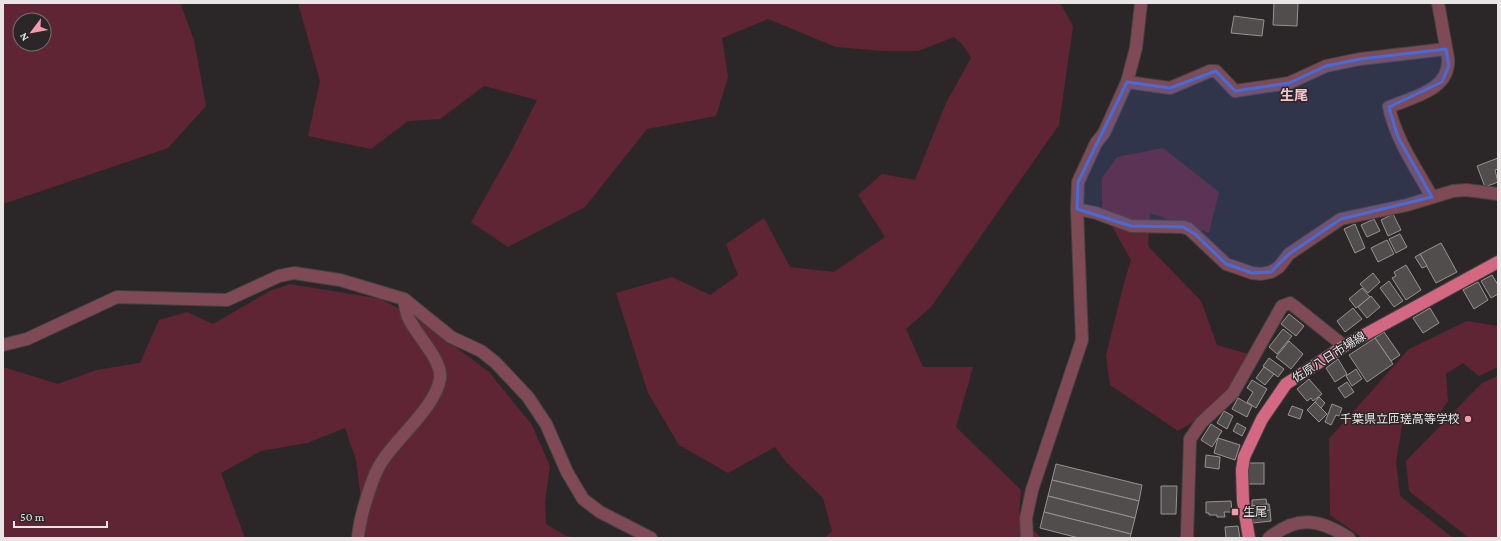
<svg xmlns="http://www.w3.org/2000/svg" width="1501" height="541" font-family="'Crimson Pro','Noto Sans JP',serif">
<rect width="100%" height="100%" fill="#2b2728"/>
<!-- green -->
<g fill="#5f2534" fill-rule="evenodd">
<path d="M 3,3 L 182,3 L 181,5 L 194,40 L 206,106 L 168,148 L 3,204 ZM 20,20 L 44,20 L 44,44 L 20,44 Z"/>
<polygon points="298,3 1060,3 1073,26 1059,125 931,307 906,329 923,367 973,367 956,427 1021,490 1019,515 1041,538 825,538 832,531 823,498 787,463 775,447 728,473 679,445 648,393 616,293 672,277 710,295 738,275 726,244 764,218 790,267 834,272 885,237 858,195 882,174 915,180 946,103 971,58 963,45 954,37 918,51 884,51 836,47 768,19 722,38 728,77 716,116 647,129 585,207 508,247 471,222 512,150 537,100 484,86 440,119 408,121 371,149 308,136 320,81"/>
<polygon points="1163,148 1219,192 1209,233 1150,213 1148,246 1201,301 1217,345 1252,355 1216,409 1178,431 1110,385 1106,355 1124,283 1131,260 1102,208 1102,178 1117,157"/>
<polygon points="290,284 381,299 418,319 489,372 532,425 550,466 545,501 546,524 566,536 576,538 366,538 356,460 345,428 307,443 261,451 221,473 245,538 3,538 3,367 58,384 96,370 140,363 159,320 187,312 213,324 270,291"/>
<polygon points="1467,321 1498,326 1498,367 1479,376 1463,363 1446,374 1448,401 1438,416 1418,411 1403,420 1396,462 1400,496 1453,538 1363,538 1330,515 1329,439 1409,349"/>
<polygon points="1498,376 1498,538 1469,538 1409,491 1406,461 1482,383"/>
</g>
<!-- building -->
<g fill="#514d4d" stroke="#979293">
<polygon points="1274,3 1298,3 1297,26 1273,25"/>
<polygon points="1234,16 1264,20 1262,36 1231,33"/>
<polygon points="1498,158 1498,169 1495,170 1498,182 1485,187 1477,166"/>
<polygon points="1393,214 1401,230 1388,236 1381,220"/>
<polygon points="1374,219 1380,231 1367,237 1361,225"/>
<polygon points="1355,224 1365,248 1355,253 1344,229"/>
<polygon points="1400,234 1407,247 1396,253 1389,239"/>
<polygon points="1387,240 1394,254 1378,262 1371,248"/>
<polygon points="1441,243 1457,272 1436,283 1420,254"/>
<polygon points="1420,254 1427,266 1422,268 1415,257"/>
<polygon points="1406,265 1421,290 1406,300 1392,278 1396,276 1394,272"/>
<polygon points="1373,273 1380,282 1368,293 1360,284"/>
<polygon points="1492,275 1498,285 1498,294 1491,298 1481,281"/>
<polygon points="1389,281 1403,301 1394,307 1380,288"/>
<polygon points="1478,282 1488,300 1474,309 1463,290"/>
<polygon points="1362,288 1370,297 1356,308 1349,299"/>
<polygon points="1371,296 1380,307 1367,318 1358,307"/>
<polygon points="1353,308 1362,319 1345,332 1337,321"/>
<polygon points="1430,308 1439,323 1423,333 1413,318"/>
<polygon points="1289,314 1304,326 1296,336 1281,324"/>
<polygon points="1283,329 1292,336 1277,354 1269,347"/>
<polygon points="1384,332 1400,355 1391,361 1375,338"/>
<polygon points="1375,338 1393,364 1367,382 1349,355"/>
<polygon points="1289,341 1303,354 1291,369 1276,357"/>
<polygon points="1269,358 1284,369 1278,377 1263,366"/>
<polygon points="1338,359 1347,374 1335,382 1326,368"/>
<polygon points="1264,367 1274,374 1265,385 1256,378"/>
<polygon points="1356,369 1362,379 1352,386 1346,376"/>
<polygon points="1309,379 1322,394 1313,401 1311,398 1307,401 1297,389"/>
<polygon points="1252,380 1267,389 1256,408 1247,402 1253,392 1247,388"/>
<polygon points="1347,382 1354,392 1345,398 1338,388"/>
<polygon points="1319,397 1325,403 1321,408 1315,402"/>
<polygon points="1238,398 1252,406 1247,417 1232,409"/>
<polygon points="1315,402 1327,414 1319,422 1307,410"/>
<polygon points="1332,404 1342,408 1339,416 1336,415 1331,425 1325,422"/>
<polygon points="1292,406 1303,410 1300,419 1288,415"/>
<polygon points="1224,411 1233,416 1227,429 1217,423"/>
<polygon points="1237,423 1246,428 1242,436 1233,431"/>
<polygon points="1211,424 1222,431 1212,447 1201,440"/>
<polygon points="1218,438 1240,445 1235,460 1214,453"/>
<polygon points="1206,455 1220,457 1219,469 1205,467"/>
<rect x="1248" y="463" width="16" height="21"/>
<polygon points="1056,464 1142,485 1139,501 1052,480"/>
<polygon points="1052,480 1139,501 1135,518 1048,496"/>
<polygon points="1161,486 1177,486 1176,514 1161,514"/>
<polygon points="1048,496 1135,518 1131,534 1044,512"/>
<polygon points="1266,499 1267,504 1252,506 1252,500"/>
<polygon points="1231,501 1232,512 1224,512 1225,517 1217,517 1217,515 1209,515 1209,513 1206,513 1206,502"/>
<polygon points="1269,504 1270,510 1252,512 1251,506"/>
<polygon points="1270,510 1271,521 1253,523 1252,512"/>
<polygon points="1044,512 1131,534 1130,538 1079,538 1040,528"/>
<polygon points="1238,526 1240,538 1226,538 1225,527"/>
</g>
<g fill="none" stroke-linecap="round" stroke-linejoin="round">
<!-- minor casing -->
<g stroke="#454243" stroke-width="14">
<g id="minor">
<polyline points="1127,82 1170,88 1210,71 1216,71 1235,91 1289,83 1326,66 1360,59 1446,49"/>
<path d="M 1432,197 C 1416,168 1396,140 1389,107 C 1413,97 1451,90 1448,58 L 1438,3"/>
<polyline points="1077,209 1096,213 1131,226 1183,227 1189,229 1226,264 1252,273 1261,274 1271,272 1279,267 1289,254 1341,219 1407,205 1453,191 1466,190 1498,194"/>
<polyline points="3,345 27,339 117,297 227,300 279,276 294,273 340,280 404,299 451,337 481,351 495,362 528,397 546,424 567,472 583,499 600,512 651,538"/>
<path d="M 358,538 C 359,520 372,475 383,460 C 399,436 435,407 440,379 C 443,360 415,334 408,317 C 406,312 405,305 404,299"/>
<polyline points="1027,538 1026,518 1032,490 1082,340 1077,209 1078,182 1096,143 1104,133 1127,82 1136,48 1141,3"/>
<polyline points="1187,538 1190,439 1201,423 1233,393 1282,306 1290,303 1294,306 1344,346"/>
<path d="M 1269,538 C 1297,515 1320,519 1349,538"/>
</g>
</g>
<!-- major casing -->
<g stroke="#454243" stroke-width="14">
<polyline id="major" points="1249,538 1243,501 1242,470 1244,457 1262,419 1286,384 1344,346 1498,262"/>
</g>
<!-- minor -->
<use href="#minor" stroke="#7f4a55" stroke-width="12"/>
<!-- major -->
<use href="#major" stroke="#d46882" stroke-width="12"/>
</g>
<!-- marked area -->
<path fill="#466cdb" fill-opacity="0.2" stroke="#466cdb" stroke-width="3" stroke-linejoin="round" d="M 1446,49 L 1449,66 L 1442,82 L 1389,107 L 1398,137 L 1432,197 L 1341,219 L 1289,254 L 1271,272 L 1252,273 L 1226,264 L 1195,234 L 1183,227 L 1131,226 L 1077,209 L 1078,182 L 1127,82 L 1170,88 L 1216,71 L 1235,91 L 1289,83 L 1326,66 L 1360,59 Z"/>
<!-- markers -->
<g fill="#f39aac" stroke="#2b2728" stroke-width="1.5">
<circle cx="1468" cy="419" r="4"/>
<rect x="1231" y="508" width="8" height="8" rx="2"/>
</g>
<g text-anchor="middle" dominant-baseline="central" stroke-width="3" stroke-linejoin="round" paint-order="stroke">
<!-- street labels -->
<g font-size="12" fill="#e8e5e6" stroke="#2b2728">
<text transform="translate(1329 357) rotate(-32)">佐原八日市場線</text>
</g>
<!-- poi labels -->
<g font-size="12" fill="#e8e5e6" stroke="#2b2728" text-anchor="end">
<text x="1460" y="419">千葉県立匝瑳高等学校</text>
<text x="1243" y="512" text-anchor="start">生尾</text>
</g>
<!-- quarter labels -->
<g font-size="14" font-weight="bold" fill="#fac7d0" stroke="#2b2728">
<text x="1294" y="95">生尾</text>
</g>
</g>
<!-- border -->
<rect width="1501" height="541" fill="none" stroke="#e8e5e6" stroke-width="8"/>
<!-- north arrow -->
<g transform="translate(32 32) rotate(238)"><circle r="19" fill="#2b2728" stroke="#777374"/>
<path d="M0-3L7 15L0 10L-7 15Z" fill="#f39aac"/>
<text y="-6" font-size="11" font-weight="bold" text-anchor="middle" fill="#e8e5e6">N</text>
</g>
<!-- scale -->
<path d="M14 521v6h93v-6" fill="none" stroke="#e8e5e6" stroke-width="2"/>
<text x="20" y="521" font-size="12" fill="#e8e5e6" stroke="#2b2728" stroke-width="3" paint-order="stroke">50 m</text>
</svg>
